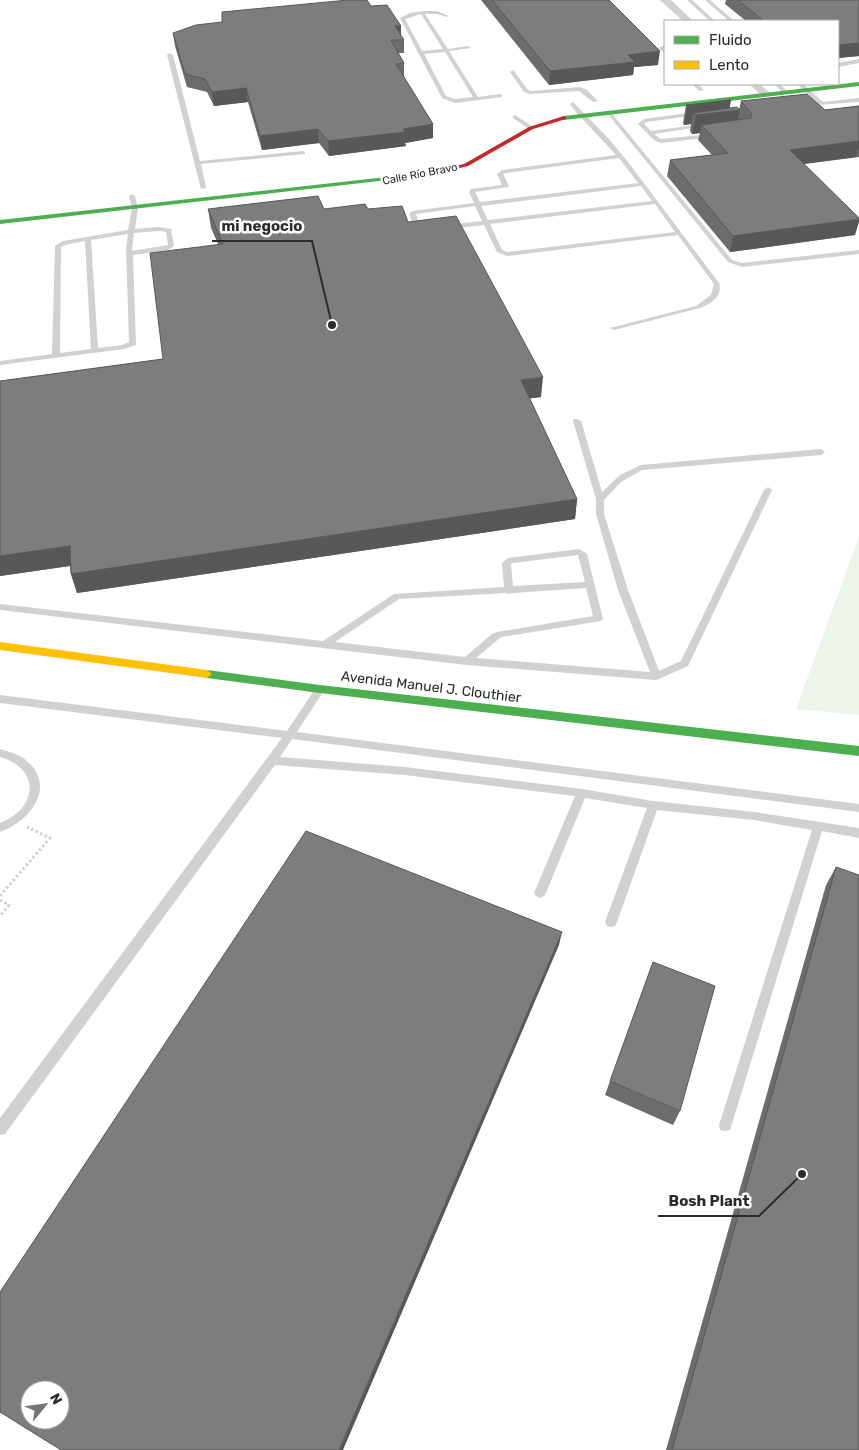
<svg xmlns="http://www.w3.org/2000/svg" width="859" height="1450" font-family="Rubik,sans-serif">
<rect width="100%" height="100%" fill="#fff"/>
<!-- green -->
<polygon fill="#edf4ea" points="859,537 859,715 796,709"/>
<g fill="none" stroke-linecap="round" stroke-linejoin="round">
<!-- path -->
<g stroke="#d1d1d1" stroke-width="3" stroke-dasharray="2.5 2.5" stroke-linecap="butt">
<polyline points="0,896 50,838 27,827"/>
<polyline points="0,900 9,905 0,916"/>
</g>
<!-- lane -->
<g fill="#d1d1d1" fill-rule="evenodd">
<polygon points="687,0 692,0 715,21 710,21"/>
<polygon points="705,0 710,0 734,21 729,21"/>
<path d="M 424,11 L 437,11 L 449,16 L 447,17 L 437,14 L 425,14 L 448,49 L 468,46 L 471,48 L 449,51 L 478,97 L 500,94 L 502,95 L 502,97 L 455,103 L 442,98 L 400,18 L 410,13 ZM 421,14 L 443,49 L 422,51 L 405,19 ZM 445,52 L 473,97 L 455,99 L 446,96 L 424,54 Z"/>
<polygon points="665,45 665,54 658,48"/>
<polygon points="170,53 173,55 200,161 303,151 305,152 305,154 201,164 206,188 201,189 167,55"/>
<polygon points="859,59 859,63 838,67 838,63"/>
<polygon points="513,70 528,90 532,91 580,87 587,90 598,101 593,102 579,91 529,94 524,92 510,72"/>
<polygon points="692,84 698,84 704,90 699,91"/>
<polygon points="774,84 780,84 788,92 783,93"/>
<polygon points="797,84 803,84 823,102 859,98 859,102 803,106 803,104 817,102"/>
<path d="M 573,102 L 609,139 L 628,162 L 719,283 C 723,296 712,303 700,308 L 614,330 L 610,328 L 696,306 L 711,295 L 714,284 L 678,235 L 507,256 L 497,252 L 484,225 L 448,229 L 445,227 L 448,225 L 482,221 L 475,206 L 416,214 L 420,227 L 424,230 L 421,232 L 415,229 L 409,214 L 412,211 L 474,203 L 469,192 L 471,189 L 502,185 L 497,174 L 502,170 L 616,155 L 575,111 L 570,104 ZM 619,158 L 638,183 L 480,202 L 475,192 L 508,187 L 509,186 L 503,174 L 506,173 ZM 641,186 L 652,201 L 488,220 L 481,206 ZM 655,204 L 675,232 L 508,252 L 502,250 L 490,224 Z"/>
<polygon points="609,110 732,260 742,263 859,250 859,254 742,267 728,262 607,113 606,112"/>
<polygon points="696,112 699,114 698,115 646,122 644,124 651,131 703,124 706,126 654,134 661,139 711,134 714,136 713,137 661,143 655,141 638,124 644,119"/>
<polygon points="515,115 533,127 533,129 529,129 513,118 513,116"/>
<path d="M 132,194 L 135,196 L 138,208 L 135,229 L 159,227 L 171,229 L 174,246 L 168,250 L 133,255 L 136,345 L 124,349 L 0,365 L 0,361 L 52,354 L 55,246 L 63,241 L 128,230 L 132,208 L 129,196 ZM 159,231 L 166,232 L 168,245 L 132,251 L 134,233 ZM 128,234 L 126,248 L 129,342 L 122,345 L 98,348 L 91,240 ZM 85,241 L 91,349 L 60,353 L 61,247 L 65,245 Z"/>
<path d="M 574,419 L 577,419 L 581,421 L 602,492 L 620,475 L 641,465 L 821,449 L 825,452 L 821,455 L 642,470 L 621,482 L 604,500 L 604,514 L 628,590 L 659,671 L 681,661 L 764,490 L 768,487 L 772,490 L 688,666 L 659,679 L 656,680 L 467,665 L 0,610 L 0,604 L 323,641 L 394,594 L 504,587 L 502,563 L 508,558 L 579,549 L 587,554 L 603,619 L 601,621 L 501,637 L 476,658 L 650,672 L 618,590 L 596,514 L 596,499 L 573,421 ZM 578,555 L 585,582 L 513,586 L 511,564 L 513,563 ZM 586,588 L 593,616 L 497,632 L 492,634 L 465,657 L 335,642 L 399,599 L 506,593 L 509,594 L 513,593 Z"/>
<polygon points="320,685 325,689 297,732 859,804 859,812 292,739 280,757 405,767 582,789 653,801 754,812 859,828 859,838 822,831 730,1130 725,1131 720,1130 719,1125 812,830 754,820 657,810 617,922 615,926 611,927 607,926 605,922 647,808 585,798 546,893 544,896 540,898 536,896 534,893 575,796 405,775 275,765 5,1134 0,1135 0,1118 282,738 0,703 0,695 287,731 317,686"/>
<path d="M 0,749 C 10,752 21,755 28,762 C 57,788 28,823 0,832 L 0,823 C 37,809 42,769 0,757 Z"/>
</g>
<!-- street -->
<g fill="#d1d1d1" fill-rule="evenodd">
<polygon points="660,0 671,0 693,21 683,21"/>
<polygon points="749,84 760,84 771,94 770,96 762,96"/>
</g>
<!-- fast -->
<g fill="#4caf50" fill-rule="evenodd">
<polygon points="859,82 859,86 564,120 561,118 564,116"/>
<polygon points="386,177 388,178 388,180 0,224 0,220"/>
<polygon points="207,670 320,685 859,746 859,756 320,693 207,678 202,674"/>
</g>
<!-- slow -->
<polygon fill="#ffc107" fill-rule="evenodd" points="0,642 207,670 212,674 207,678 0,650"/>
<!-- jam -->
<polygon fill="#c62828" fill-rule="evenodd" points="564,116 566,117 566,119 533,129 468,166 423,177 386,181 383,179 386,177 423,173 464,164 529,127"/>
</g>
<!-- wall -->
<g fill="#6c6c6c">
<polygon points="481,0 609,0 658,65 634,67 633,75 549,85"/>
<polygon points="726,0 859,0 859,56 838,58 838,21 746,21 725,4"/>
<polygon points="371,6 401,36 404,40 404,53 398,53 404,63 404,77 433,124 433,138 405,143 406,146 329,156 319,143 262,150 248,102 214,106 207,92 187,87 175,46 173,33"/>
<polygon points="731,100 729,108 739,110 741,101 825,110 859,106 859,157 804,164 855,235 730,252 667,176 670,160 712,155 698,140 700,133 692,134 690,131 691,124 684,125 683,123 686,105"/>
<polygon points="208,209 368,209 408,222 541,397 529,398 577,499 575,519 77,593 71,574 70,566 0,576 0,381 163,359 218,244 211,228"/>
<polygon points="836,867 859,1450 666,1450 826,885"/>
<polygon points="610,1081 680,1111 673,1125 605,1095"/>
</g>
<!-- shaded-wall -->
<g fill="#585858">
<polygon points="395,26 401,26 401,39"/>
<polygon points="859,43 859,56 838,58 838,45"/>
<polygon points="660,51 658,65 634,67 633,75 549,85 550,71 628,55"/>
<polygon points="246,88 248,102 214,106 212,92"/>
<polygon points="731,100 729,112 740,110 736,129 701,125 700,133 692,134 696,115 693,113 691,124 684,125 687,106"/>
<polygon points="433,124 433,138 405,143 406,146 329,156 328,141"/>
<polygon points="318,129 319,143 262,150 260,136"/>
<polygon points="859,141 859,147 856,157 787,166 790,150"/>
<polygon points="859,219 859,222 855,235 730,252 733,236"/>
<polygon points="543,377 541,397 519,400 521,380"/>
<polygon points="577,499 575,519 77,593 71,574"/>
<polygon points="70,546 76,565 0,576 0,556"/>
<polygon points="562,932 559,945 343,1450 339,1450"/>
</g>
<!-- building -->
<g fill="#7d7d7d" stroke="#585858" fill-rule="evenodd">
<polygon points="348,0 367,0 371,6 387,5 401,26 395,26 404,40 391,40 404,63 396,64 433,124 403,129 405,132 328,141 318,129 260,136 246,88 212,92 205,79 185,74 173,33 196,25 222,22 222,12"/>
<polygon points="492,0 609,0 660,51 628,55 635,62 550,71"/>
<polygon points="738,0 859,0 859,43 838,45 838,21 764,21"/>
<polygon points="807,94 825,110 859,106 859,141 790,150 859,218 859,219 733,236 670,160 728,153 701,125 751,118 752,114 741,101"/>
<polygon points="730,100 731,100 687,106 686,105"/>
<polygon points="737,107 740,110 696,115 693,113"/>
<polygon points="318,196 324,209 365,204 368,209 402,206 408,222 456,216 543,377 521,380 577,499 71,574 70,546 0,556 0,381 163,359 150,253 223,244 208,209"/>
<path d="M 306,831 L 562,932 L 339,1450 L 61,1450 L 0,1412 L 0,1292 ZM 30,1390 L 60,1390 L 60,1420 L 30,1420 Z"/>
<polygon points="836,867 859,875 859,1450 672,1450"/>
<polygon points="653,962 715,986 680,1111 610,1081"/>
</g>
<g text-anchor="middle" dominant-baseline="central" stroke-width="5" stroke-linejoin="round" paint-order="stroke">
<!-- far-street labels -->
<g font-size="11" fill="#2c2c2c" stroke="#fff">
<text transform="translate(420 174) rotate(-11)">Calle Río Bravo</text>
</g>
<!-- street labels -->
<g font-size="14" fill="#2c2c2c" stroke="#fff">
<text transform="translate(431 687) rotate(7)">Avenida Manuel J. Clouthier</text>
</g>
</g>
<!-- callouts -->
<path fill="none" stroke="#2c2c2c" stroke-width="2" d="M332 325L312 241H212M802 1174L759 1216H658"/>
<g fill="#2c2c2c" stroke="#fff" stroke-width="2">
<circle cx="332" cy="325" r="5"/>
<circle cx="802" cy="1174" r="5"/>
</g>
<g font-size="15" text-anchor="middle" font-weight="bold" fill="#2c2c2c" stroke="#fff" stroke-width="5" stroke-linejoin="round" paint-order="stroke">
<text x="262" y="231">mi negocio</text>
<text x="709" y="1206">Bosh Plant</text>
</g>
<!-- legend -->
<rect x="664" y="20" width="175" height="65" fill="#ffffff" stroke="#ababab"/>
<rect x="674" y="36" width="25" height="8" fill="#4caf50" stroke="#ababab"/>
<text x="709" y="45" font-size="15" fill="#2c2c2c">Fluido</text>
<rect x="674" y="61" width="25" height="8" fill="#ffc107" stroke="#ababab"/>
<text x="709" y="70" font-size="15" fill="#2c2c2c">Lento</text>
<!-- north arrow -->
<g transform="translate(45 1405) rotate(61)"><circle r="24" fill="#ffffff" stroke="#ababab"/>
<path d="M0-4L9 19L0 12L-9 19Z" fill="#767676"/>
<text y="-8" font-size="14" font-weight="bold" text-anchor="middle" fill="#2c2c2c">N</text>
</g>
</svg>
